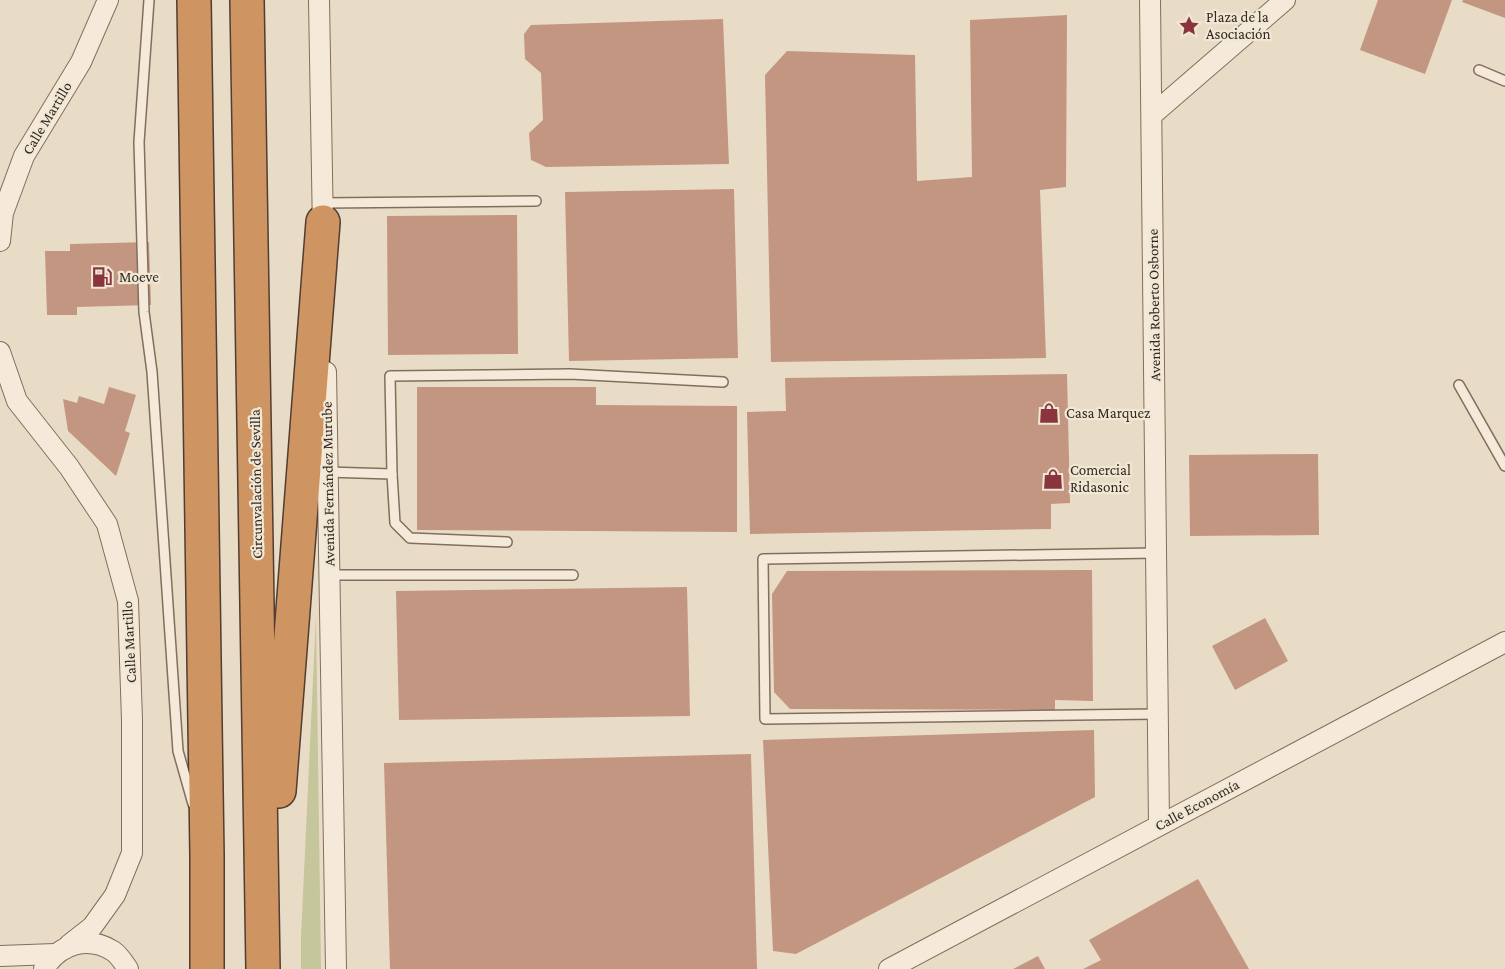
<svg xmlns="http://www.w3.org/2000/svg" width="1505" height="969" font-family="'Crimson Pro',serif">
<rect width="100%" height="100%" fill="#e9dcc7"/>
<!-- green -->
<polygon fill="#c5c69c" points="316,615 321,969 301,969 301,937"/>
<!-- building -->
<g fill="#c39681">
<polygon points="1378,0 1452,0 1425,74 1360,50"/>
<polygon points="1463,0 1505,0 1505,18 1462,2"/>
<polygon points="1067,15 1066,187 1040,190 1046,358 771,362 765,75 787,51 915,55 917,181 972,177 970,20"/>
<polygon points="723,19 729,164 546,167 531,160 529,133 543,120 541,73 525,59 524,34 531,25"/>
<polygon points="734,189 738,358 569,361 565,192"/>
<polygon points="517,215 518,354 388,355 387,216"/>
<polygon points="149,242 151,305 77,307 77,315 47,315 45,251 70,251 70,244"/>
<polygon points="1067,374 1070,503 1051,504 1051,529 750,534 747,412 786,411 785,378"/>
<polygon points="109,387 136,395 125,431 130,433 116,476 68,431 63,399 77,403 79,396 104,404"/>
<polygon points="417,387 596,387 596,405 737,406 737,532 417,530"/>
<polygon points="1318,454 1319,535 1190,536 1189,455"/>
<polygon points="1092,570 1093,701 1055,700 1055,710 790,709 774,692 772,594 787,571"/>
<polygon points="687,587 690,716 399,720 396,591"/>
<polygon points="1265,618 1288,661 1235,690 1212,646"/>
<polygon points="1094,730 1095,797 796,954 773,951 763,740"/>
<polygon points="751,754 757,969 390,969 384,763"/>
<polygon points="1198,879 1249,969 1083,969 1101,960 1089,940"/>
<polygon points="1038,956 1045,969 1013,969"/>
</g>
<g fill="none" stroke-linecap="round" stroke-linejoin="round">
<!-- lane casing -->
<g stroke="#826e5e" stroke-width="12">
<g id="lane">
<polyline points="149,0 139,142 144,312 152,372 178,751 193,804"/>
<polyline points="1479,70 1505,81"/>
<polyline points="323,203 536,201"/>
<polyline points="1459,385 1505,466"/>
<polyline points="327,472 392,474 390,376 570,374 723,382"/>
<polyline points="392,474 395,523 410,538 507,542"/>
<polyline points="1156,553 763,559 765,719 1158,714"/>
<polyline points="329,575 573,575"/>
</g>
</g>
<!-- street casing -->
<g stroke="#826e5e" stroke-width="22">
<g id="street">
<polyline points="319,0 323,231"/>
<polyline points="1150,0 1159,825"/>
<polyline points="1152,115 1285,0"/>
<polyline points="0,241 3,213 24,156 81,62 108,0"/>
<polyline points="0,352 17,401 69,467 107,524 128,601 132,720 132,853 115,895 92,927 69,945"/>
<polyline points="326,372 336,969"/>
<polyline points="0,956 55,954"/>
<path d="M 44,969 C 59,944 88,935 113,951 C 119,955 124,963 128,969"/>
<polyline points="889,969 1505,642"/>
</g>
</g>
<!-- highway casing -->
<g stroke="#513d32" stroke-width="36">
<g id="highway">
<polyline points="194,0 207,855 207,969"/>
<polyline points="247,0 263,969"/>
<polyline points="279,791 323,222"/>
</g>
</g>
<!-- lane -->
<use href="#lane" stroke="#f5ead9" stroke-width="9"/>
<!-- street -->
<use href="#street" stroke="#f5ead9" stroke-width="20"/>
<!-- highway -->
<use href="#highway" stroke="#ce9462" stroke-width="33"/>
</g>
<!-- icons -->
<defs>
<g id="sight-bare" transform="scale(1.62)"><path d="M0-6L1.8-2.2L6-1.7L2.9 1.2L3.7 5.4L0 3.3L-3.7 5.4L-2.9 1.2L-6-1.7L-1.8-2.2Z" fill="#8a353e" stroke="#f1e7d5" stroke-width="2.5" paint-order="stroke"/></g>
<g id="fuel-bare" transform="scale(1.62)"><path d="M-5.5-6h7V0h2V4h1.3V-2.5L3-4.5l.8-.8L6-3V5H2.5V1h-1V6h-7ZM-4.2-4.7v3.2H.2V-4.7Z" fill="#8a353e" stroke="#f1e7d5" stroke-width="2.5" paint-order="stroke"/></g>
<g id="shop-bare" transform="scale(1.62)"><path d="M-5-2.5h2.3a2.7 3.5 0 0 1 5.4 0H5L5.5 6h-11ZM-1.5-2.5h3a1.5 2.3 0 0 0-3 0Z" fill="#8a353e" stroke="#f1e7d5" stroke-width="2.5" paint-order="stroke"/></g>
</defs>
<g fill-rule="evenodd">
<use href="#sight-bare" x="1189" y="26"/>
<use href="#fuel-bare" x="102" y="277"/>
<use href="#shop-bare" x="1049" y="413"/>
<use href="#shop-bare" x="1053" y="479"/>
</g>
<g text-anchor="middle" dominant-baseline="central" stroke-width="4.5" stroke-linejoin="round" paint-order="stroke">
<!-- poi labels -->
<g font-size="15" fill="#342820" stroke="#f1e7d5" text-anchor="start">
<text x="1206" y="17">Plaza de la<tspan x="1206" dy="17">Asociación</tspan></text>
<text x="119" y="277">Moeve</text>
<text x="1066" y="413">Casa Marquez</text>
<text x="1070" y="470">Comercial<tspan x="1070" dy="17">Ridasonic</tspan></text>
</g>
<!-- street labels -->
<g font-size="15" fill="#342820" stroke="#f1e7d5">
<text transform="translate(47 118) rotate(-59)">Calle Martillo</text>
<text transform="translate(1154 305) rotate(-91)">Avenida Roberto Osborne</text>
<text transform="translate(256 484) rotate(-91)">Circunvalación de Sevilla</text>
<text transform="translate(328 484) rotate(-91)">Avenida Fernández Murube</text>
<text transform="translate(129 642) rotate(-93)">Calle Martillo</text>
<text transform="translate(1197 805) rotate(-28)">Calle Economía</text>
</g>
</g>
</svg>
